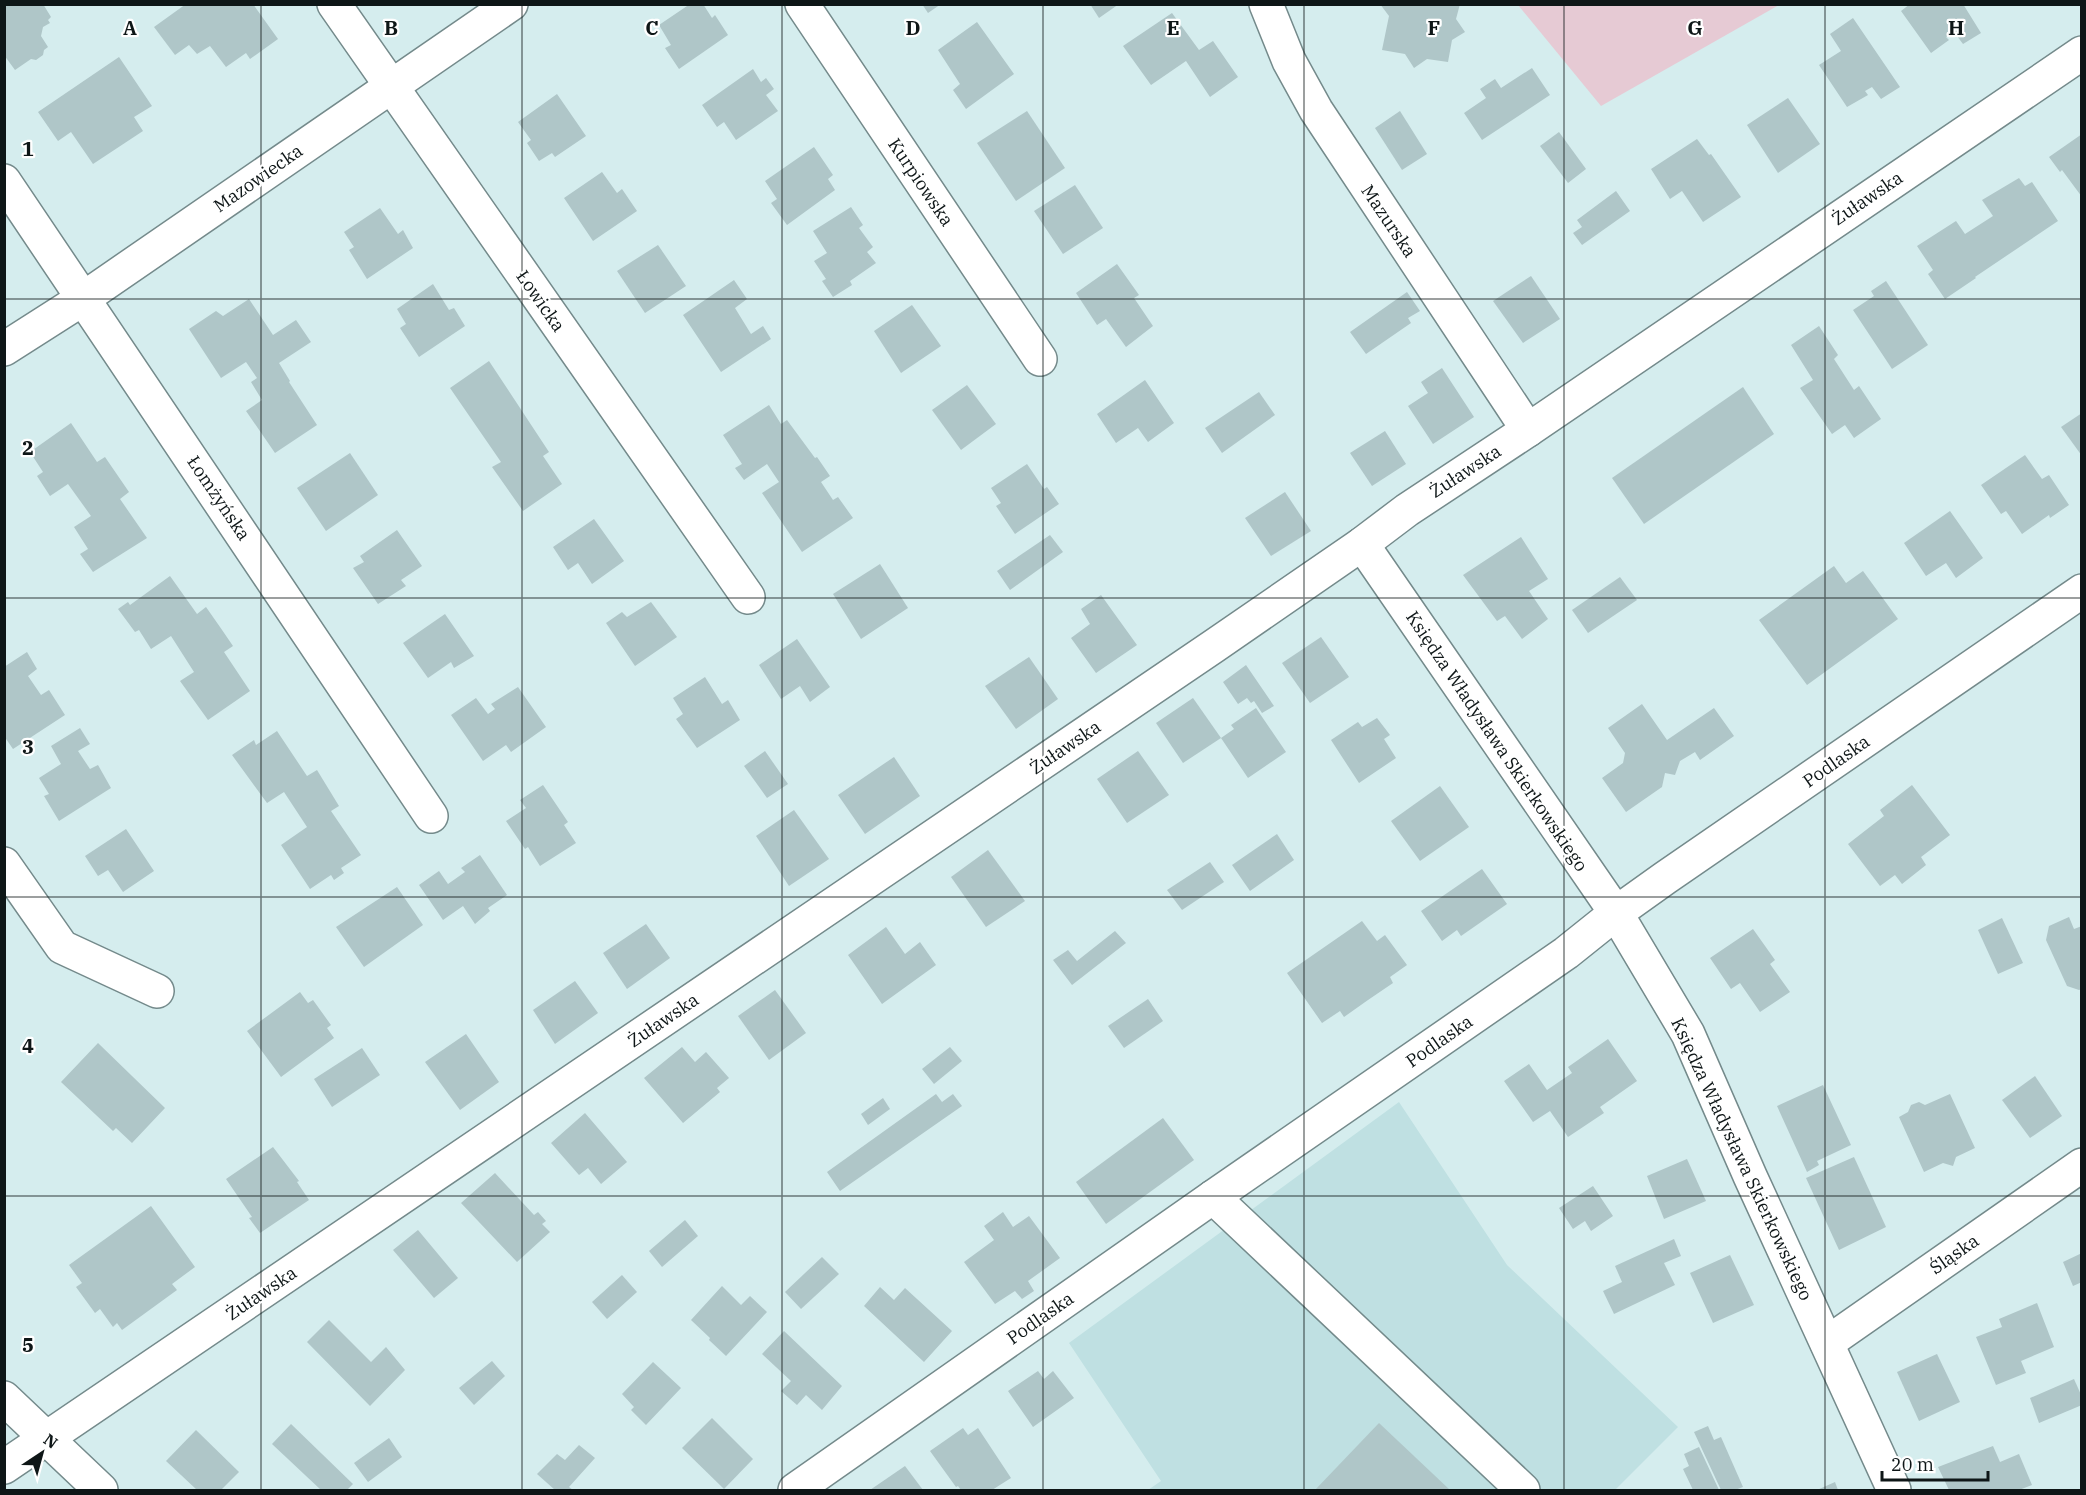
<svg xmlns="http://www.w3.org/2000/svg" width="2086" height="1495" font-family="'IBM Plex Serif',serif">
<rect width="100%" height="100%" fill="#d5edee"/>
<!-- built -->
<polygon fill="#bfe0e2" points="1399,1102 1507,1265 1678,1427 1615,1490 1148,1490 1161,1481 1069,1343"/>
<!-- green -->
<polygon fill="#e6cad4" points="1518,5 1779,5 1601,106"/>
<!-- building -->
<g fill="#afc6c8">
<polygon points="4,4 43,4 51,17 48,20 50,23 43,27 41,36 48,47 44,50 43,55 36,60 31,59 15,70 4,55"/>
<polygon points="186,4 253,4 278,39 250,59 246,53 226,67 210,46 197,54 189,45 175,55 154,27"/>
<polygon points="690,4 703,4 712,18 715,15 728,35 679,69 665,48 671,45 659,25"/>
<polygon points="922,4 941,4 928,13"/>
<polygon points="1090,4 1119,4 1099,18"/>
<polygon points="1380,4 1460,4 1456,19 1465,32 1452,40 1448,62 1427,59 1414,68 1405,54 1382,50 1389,16"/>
<polygon points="1910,4 1963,4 1981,33 1963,44 1954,32 1946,37 1949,40 1931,53 1901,11"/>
<polygon points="1172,13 1199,50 1213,41 1238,77 1210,97 1186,61 1151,85 1123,46"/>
<polygon points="1853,18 1900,87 1881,99 1872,87 1865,91 1868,95 1847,107 1819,65 1841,51 1830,34"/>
<polygon points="977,22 1014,74 966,109 953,90 960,84 938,50"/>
<polygon points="119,57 152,106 134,117 143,131 93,164 71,132 58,141 38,112"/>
<polygon points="1532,68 1550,95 1482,140 1464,113 1486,98 1480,89 1495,79 1501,88"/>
<polygon points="753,69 761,82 766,78 774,89 766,95 778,111 736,140 724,122 717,127 702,105"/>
<polygon points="557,94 586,136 555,157 552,153 539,161 527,143 531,140 518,122"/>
<polygon points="1788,98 1820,144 1778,173 1747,125"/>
<polygon points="1027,111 1065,168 1016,201 977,143"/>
<polygon points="1400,111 1427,154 1402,170 1375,128"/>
<polygon points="1559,132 1586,169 1568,183 1540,146"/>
<polygon points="2082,134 2082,197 2062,170 2060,172 2049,157"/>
<polygon points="1697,139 1709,155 1711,154 1741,197 1703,222 1682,191 1670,199 1651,169"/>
<polygon points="814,147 833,175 828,179 835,190 787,225 771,203 777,199 765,181"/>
<polygon points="602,172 617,193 622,189 637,211 593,241 564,198"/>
<polygon points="2019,178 2025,186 2032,182 2058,221 1975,277 1976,278 1945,299 1928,274 1933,270 1917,246 1956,221 1965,234 1993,216 1982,200"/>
<polygon points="1075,185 1103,228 1063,254 1034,211"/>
<polygon points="1616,191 1630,211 1582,245 1573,233 1582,227 1577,220"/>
<polygon points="851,207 863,225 859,228 873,247 867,252 876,263 850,281 852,285 833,297 822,281 826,279 814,261 827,253 813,231"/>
<polygon points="380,208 398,234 403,230 413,248 367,279 349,250 354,247 344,232"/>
<polygon points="658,245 686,286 645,313 617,271"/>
<polygon points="1117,264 1139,295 1134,298 1153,326 1126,347 1106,319 1097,325 1076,293"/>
<polygon points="1531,276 1560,319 1523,343 1493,301"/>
<polygon points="734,280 747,299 735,308 751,334 763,326 771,339 721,372 683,315"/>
<polygon points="1886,281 1928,345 1892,369 1853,310 1874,296 1871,291"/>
<polygon points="433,284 449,310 454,308 465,326 419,357 400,328 406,324 397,309"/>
<polygon points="1407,292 1420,311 1408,318 1411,323 1366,354 1350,332"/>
<polygon points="249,299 273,335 296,320 311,342 279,363 290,381 289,382 317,425 275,453 246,411 262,400 251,382 257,378 246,362 221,378 189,329 216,311 223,316"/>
<polygon points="912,305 941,346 901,373 874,331"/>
<polygon points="1819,326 1838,355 1834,359 1854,390 1859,386 1881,419 1854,438 1845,425 1832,434 1800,388 1813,380 1791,345"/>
<polygon points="489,361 549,452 543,456 562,484 523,511 492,467 501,462 450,388"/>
<polygon points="1442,368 1474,417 1433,444 1408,406 1428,393 1421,382"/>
<polygon points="1145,380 1174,423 1148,442 1138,428 1116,443 1097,414"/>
<polygon points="967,385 996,424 961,450 932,410"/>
<polygon points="1743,387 1774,434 1644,524 1612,478"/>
<polygon points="1259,392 1275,415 1222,453 1205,428"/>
<polygon points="769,405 781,424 787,420 815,458 817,457 830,476 821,482 833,500 838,497 853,518 802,552 762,493 779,482 767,464 744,480 735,468 742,464 723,435"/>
<polygon points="2082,413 2082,456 2061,427"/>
<polygon points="71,423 97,462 105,457 129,492 120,499 147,538 93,572 80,554 88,549 74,527 91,516 68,484 50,496 37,476 43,472 30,452"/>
<polygon points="1385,431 1406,464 1372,486 1350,453"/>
<polygon points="350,453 378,495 326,531 297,488"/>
<polygon points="2025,455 2042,479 2049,475 2069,505 2050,518 2049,515 2022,534 2006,511 2001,514 1981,485"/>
<polygon points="1027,464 1044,489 1047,487 1059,504 1015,534 996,506 1001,503 991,488"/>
<polygon points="1285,492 1311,531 1271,556 1245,518"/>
<polygon points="1950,511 1983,558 1956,578 1946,563 1926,576 1904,543"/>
<polygon points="594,519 624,561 592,584 578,563 568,570 553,547"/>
<polygon points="397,530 422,566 401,580 406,586 378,604 353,568 364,562 360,556"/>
<polygon points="1050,535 1063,552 1010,590 997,571"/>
<polygon points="1521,537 1548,579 1529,591 1548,619 1522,639 1505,616 1497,621 1463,575"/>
<polygon points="880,564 908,608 861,639 833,594"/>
<polygon points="1834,566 1846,583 1863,571 1898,619 1807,685 1759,620"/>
<polygon points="170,576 197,614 206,607 220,627 233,646 224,652 250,691 208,720 180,681 194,672 171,636 151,649 139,630 135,632 118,609 128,602 130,605"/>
<polygon points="1620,577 1637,600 1588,633 1572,610"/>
<polygon points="1101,595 1137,645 1096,673 1071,638 1090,624 1081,609"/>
<polygon points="651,602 677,637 635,666 606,623 622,612 627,617"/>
<polygon points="445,614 474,656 454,668 451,662 428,678 403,643"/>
<polygon points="1321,637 1349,677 1310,703 1282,663"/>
<polygon points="797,639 830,687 810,702 800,686 781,699 759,665"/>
<polygon points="27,652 37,669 28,676 41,695 49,690 65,715 13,749 4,736 4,667"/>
<polygon points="1029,657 1058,699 1016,729 985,686"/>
<polygon points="1246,665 1274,706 1262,713 1254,701 1251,703 1247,698 1238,704 1223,682"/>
<polygon points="705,677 722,704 728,700 740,720 697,748 676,719 683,714 673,698"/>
<polygon points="518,687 546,727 511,752 506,745 483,761 451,715 476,698 488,714 495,709 491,704"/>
<polygon points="1193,698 1221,738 1183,763 1156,723"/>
<polygon points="1642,704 1667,740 1714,708 1734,736 1700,760 1695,752 1680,761 1675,775 1665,773 1662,787 1626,812 1602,778 1623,763 1625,753 1608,728"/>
<polygon points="1256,708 1286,752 1248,778 1221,738 1234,729 1231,725"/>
<polygon points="1377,718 1390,735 1384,739 1396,758 1359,783 1331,740 1358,722 1362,727"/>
<polygon points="80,728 90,744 78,751 90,769 98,765 111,788 59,821 44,796 49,794 39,778 61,764 51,746"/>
<polygon points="277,731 307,776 317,770 339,806 331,811 361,855 341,868 344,873 334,880 331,875 310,889 281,845 307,827 284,792 267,803 232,755 254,740 256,745"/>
<polygon points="765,751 788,784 767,798 744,766"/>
<polygon points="1138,751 1169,795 1127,823 1097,779"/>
<polygon points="894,757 920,796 865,834 838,795"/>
<polygon points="543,785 568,822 564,825 576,843 540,866 528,847 525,849 506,821 526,808 520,800"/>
<polygon points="1912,785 1950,835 1921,857 1926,865 1902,884 1895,875 1880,886 1848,844 1884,816 1880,810"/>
<polygon points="1440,786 1469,827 1420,861 1391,821"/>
<polygon points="794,810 829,859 789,886 756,836"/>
<polygon points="126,829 154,871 123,892 108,870 98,876 85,856"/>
<polygon points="1277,834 1294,860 1250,891 1232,865"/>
<polygon points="988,850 1025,901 986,927 951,877"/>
<polygon points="480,855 507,895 488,908 490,911 475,924 463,906 443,920 419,885 439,871 448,884 465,872 461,868"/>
<polygon points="1210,862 1224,882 1182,910 1167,890"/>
<polygon points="1482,869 1507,904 1461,936 1457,930 1442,941 1421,911"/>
<polygon points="397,887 423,925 364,967 336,927"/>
<polygon points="2069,917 2074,929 2082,926 2082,989 2079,990 2067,986 2046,940 2049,926"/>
<polygon points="2002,918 2023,963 1998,974 1978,930"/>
<polygon points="1362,921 1377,941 1385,935 1407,965 1390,977 1393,983 1368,1000 1344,1017 1340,1011 1322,1023 1287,973"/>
<polygon points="646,924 670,958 627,989 603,953"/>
<polygon points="886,927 905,954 920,942 936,965 882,1004 848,955"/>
<polygon points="1753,929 1775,960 1770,964 1790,992 1760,1012 1740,983 1731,989 1710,958"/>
<polygon points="1115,931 1126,943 1072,985 1053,960 1068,950 1077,961"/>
<polygon points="575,981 598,1013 555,1044 533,1010"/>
<polygon points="775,990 806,1033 769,1060 738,1016"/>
<polygon points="300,992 308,1003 313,1000 331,1025 327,1028 334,1038 281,1077 247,1031"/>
<polygon points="1148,999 1163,1021 1124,1048 1108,1026"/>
<polygon points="466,1034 499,1082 460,1110 425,1062"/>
<polygon points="1608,1039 1637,1081 1600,1107 1604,1113 1568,1137 1550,1111 1533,1122 1504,1081 1529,1064 1547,1090 1572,1073 1568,1067"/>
<polygon points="98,1043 165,1108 132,1143 116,1128 113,1131 61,1082"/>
<polygon points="682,1047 695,1062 706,1052 729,1078 717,1088 720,1092 683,1123 644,1078"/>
<polygon points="950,1047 962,1061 934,1084 922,1069"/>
<polygon points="362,1048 380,1075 332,1107 314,1079"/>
<polygon points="2035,1076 2062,1116 2030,1138 2002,1100"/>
<polygon points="1823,1085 1851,1145 1817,1161 1819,1165 1807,1172 1777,1106"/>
<polygon points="936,1094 942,1102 953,1094 962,1106 840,1191 827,1172"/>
<polygon points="1950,1094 1975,1148 1956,1157 1953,1166 1943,1163 1924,1172 1899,1117 1908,1112 1911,1105 1919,1102 1925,1105"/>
<polygon points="883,1098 890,1109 868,1125 861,1114"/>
<polygon points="585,1113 627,1162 601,1184 588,1168 579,1175 551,1143"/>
<polygon points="1163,1118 1194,1160 1106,1224 1076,1182"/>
<polygon points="273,1147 299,1181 297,1182 309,1200 260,1233 249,1218 252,1217 226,1179"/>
<polygon points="1854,1157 1886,1227 1839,1250 1806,1178"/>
<polygon points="1687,1159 1706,1201 1664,1219 1647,1176"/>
<polygon points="495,1173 534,1215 538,1212 546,1221 542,1224 550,1232 517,1262 461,1203"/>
<polygon points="1593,1186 1613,1216 1591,1231 1585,1221 1573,1229 1559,1208"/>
<polygon points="151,1206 195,1267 172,1284 177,1290 122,1330 117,1323 113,1327 100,1309 95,1313 76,1287 82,1283 69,1265"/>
<polygon points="1003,1212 1013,1227 1029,1216 1060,1258 1028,1281 1034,1291 1022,1299 1015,1291 995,1304 964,1262 994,1240 984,1226"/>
<polygon points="685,1220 698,1236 662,1267 649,1251"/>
<polygon points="418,1230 458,1278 434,1298 393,1250"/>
<polygon points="1674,1239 1681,1256 1664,1263 1675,1285 1614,1314 1603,1291 1622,1282 1615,1266"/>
<polygon points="2082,1253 2082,1282 2073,1286 2063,1262"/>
<polygon points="1730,1255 1754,1305 1713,1323 1690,1273"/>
<polygon points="822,1257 839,1274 801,1309 785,1292"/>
<polygon points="622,1275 637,1292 607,1319 592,1302"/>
<polygon points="722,1286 741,1305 750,1296 767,1312 726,1356 709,1340 710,1338 691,1320"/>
<polygon points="880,1287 894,1300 905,1288 952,1331 924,1362 864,1306"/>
<polygon points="2037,1303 2054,1347 2021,1361 2026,1373 1996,1385 1976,1337 2002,1327 1999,1319"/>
<polygon points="329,1320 371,1362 386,1347 405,1370 370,1406 307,1342"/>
<polygon points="784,1331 842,1386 822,1410 806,1395 797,1405 781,1391 791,1381 762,1354"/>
<polygon points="1937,1354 1960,1402 1919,1421 1897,1372"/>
<polygon points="492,1361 505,1376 474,1405 459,1388"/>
<polygon points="653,1362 681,1388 646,1425 631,1410 634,1407 622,1394"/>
<polygon points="1038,1371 1044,1379 1053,1371 1074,1398 1033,1427 1008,1391"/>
<polygon points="2074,1379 2082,1397 2082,1405 2039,1423 2030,1398"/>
<polygon points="712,1418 753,1459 724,1489 682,1448"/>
<polygon points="1379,1423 1450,1490 1315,1490"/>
<polygon points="291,1424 353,1484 347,1490 321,1490 272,1444"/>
<polygon points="1708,1426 1714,1440 1721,1437 1743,1487 1735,1490 1721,1490 1694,1432"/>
<polygon points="963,1428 968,1435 978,1428 1011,1478 992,1490 961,1490 958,1486 956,1487 930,1451"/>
<polygon points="196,1430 239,1472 221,1490 197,1490 166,1461"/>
<polygon points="389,1438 402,1457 368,1482 354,1463"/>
<polygon points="579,1445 595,1458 569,1487 573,1490 555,1490 537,1474 557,1454 565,1460"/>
<polygon points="1993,1446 2000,1462 2019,1454 2032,1485 2019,1490 1949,1490 1938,1467"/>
<polygon points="1699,1447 1719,1490 1693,1490 1683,1469 1689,1466 1684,1454"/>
<polygon points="905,1466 923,1490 870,1490"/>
<polygon points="1835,1482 1838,1490 1817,1490"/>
</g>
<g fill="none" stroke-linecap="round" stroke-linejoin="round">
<!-- minor casing -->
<g stroke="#748a8b" stroke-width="36">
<g id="minor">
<polyline points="334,4 748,597"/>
<polyline points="802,4 1040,359"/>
<polyline points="1266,4 1289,61 1316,110 1528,430"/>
<polyline points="4,181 431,816"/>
<polyline points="4,349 84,298 511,4"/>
<polyline points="1362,544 1616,913 1688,1034 1750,1176 1894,1490"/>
<polyline points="4,864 62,947 157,991"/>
<polyline points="1213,1197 1523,1490"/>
<polyline points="1827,1343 2082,1165"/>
<polyline points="4,1398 101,1490"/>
<polyline points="4,1467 1214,646 1362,544 1407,510 1528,430 2082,53"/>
<polyline points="795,1490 1213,1197 1566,953 1616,913 1665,878 2082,591"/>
</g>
</g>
<!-- minor -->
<use href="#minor" stroke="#fff" stroke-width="33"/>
</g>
<!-- grid -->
<path fill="none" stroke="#0e1617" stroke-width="1.5" stroke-opacity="0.55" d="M 261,4 L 261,1490M 522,4 L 522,1490M 782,4 L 782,1490M 1043,4 L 1043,1490M 1304,4 L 1304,1490M 1564,4 L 1564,1490M 1825,4 L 1825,1490M 4,299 L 2082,299M 4,598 L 2082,598M 4,897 L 2082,897M 4,1196 L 2082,1196"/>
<g text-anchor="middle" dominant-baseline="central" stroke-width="4.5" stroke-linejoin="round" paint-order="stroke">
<!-- street labels -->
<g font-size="18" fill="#0e1617" stroke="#fff">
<text transform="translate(258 178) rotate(-35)">Mazowiecka</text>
<text transform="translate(921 182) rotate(56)">Kurpiowska</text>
<text transform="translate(1867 198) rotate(-34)">Żuławska</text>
<text transform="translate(1389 221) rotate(56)">Mazurska</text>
<text transform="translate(541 301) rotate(55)">Łowicka</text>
<text transform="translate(1465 471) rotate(-33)">Żuławska</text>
<text transform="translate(219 498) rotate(56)">Łomżyńska</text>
<text transform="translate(1497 741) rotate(56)">Księdza Władysława Skierkowskiego</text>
<text transform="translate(1065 747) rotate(-34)">Żuławska</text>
<text transform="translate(1836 761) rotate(-35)">Podlaska</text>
<text transform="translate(663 1020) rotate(-34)">Żuławska</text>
<text transform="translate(1439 1041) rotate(-35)">Podlaska</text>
<text transform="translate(1742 1159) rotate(65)">Księdza Władysława Skierkowskiego</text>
<text transform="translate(1954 1254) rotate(-35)">Śląska</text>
<text transform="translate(261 1293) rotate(-34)">Żuławska</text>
<text transform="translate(1040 1318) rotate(-35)">Podlaska</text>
</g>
</g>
<g font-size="20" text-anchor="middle" font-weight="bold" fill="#0e1617" stroke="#fff" stroke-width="4.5" stroke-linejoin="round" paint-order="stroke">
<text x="130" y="35">A</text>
<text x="391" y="35">B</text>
<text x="652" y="35">C</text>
<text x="913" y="35">D</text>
<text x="1173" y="35">E</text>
<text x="1434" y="35">F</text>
<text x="1695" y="35">G</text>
<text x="1956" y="35">H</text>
<text x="28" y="156">1</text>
<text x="28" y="455">2</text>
<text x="28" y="754">3</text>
<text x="28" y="1053">4</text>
<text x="28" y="1352">5</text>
</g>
<!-- border -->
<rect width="2086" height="1495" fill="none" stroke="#0e1617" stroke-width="12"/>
<!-- north arrow -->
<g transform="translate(42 1453) rotate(36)" stroke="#ffffff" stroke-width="4.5" paint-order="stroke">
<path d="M0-4.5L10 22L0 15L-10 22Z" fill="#0e1617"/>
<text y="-9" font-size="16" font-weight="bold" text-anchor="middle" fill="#0e1617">N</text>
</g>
<!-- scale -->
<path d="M1882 1471v9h106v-9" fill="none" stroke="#0e1617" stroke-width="3"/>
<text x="1891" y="1471" font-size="18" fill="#0e1617" stroke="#ffffff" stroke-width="4.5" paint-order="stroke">20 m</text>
</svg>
